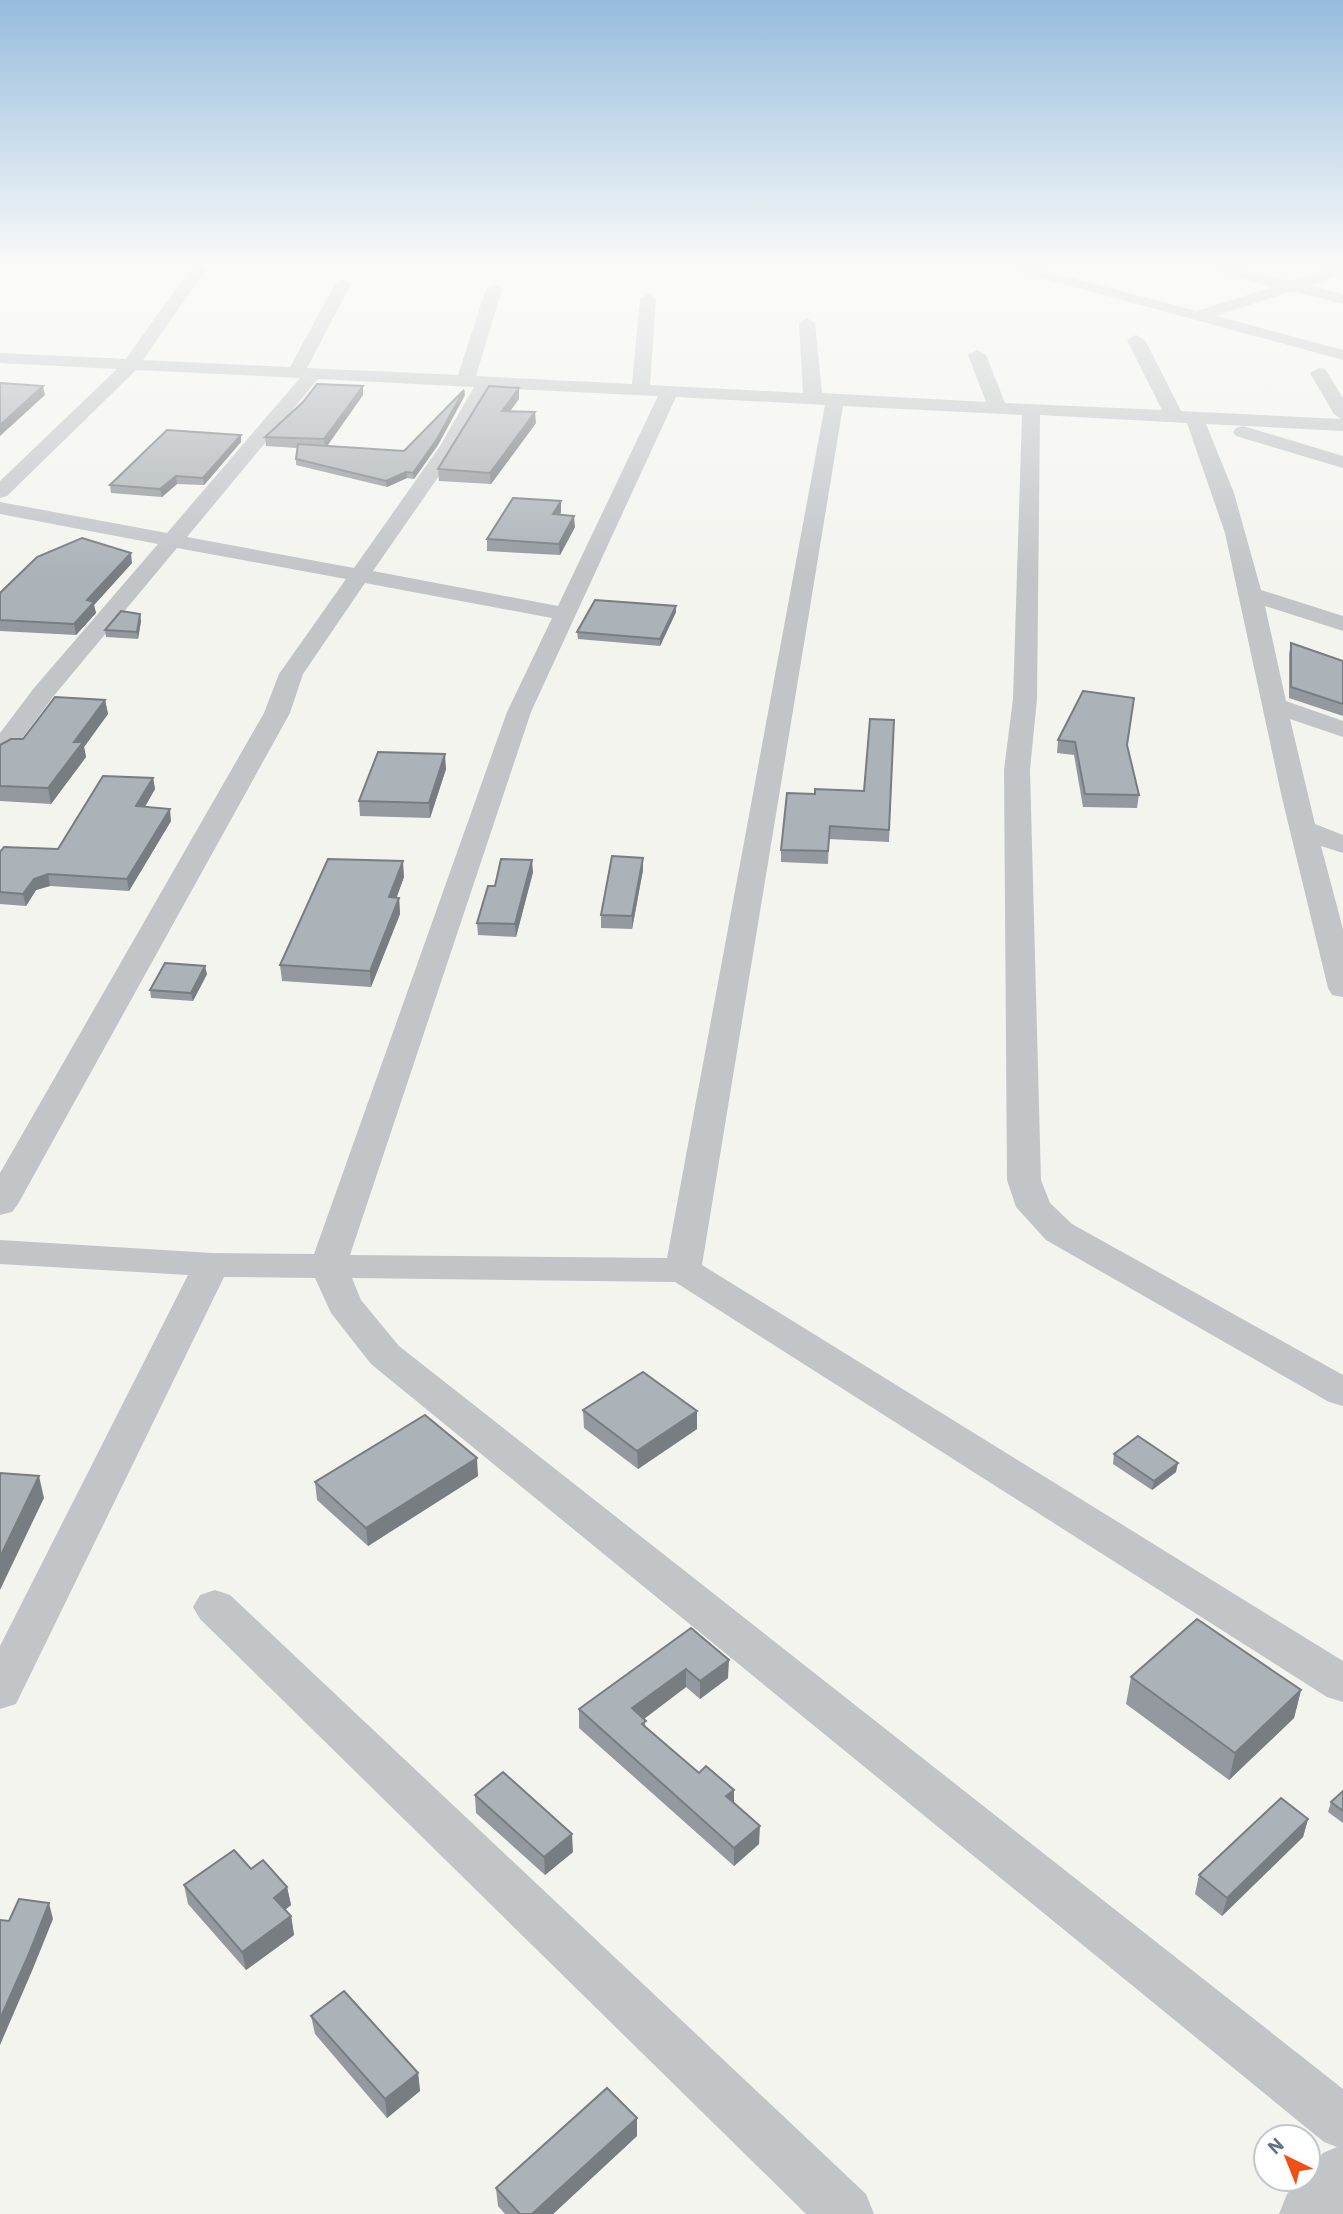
<svg xmlns="http://www.w3.org/2000/svg" width="1343" height="2214" font-family="'IBM Plex Sans',sans-serif">
<rect width="100%" height="100%" fill="#f4f4ef"/>
<g fill="none" stroke-linecap="round" stroke-linejoin="round">
<!-- street -->
<g fill="#c1c5c8" fill-rule="evenodd">
<polygon points="987,263 1014,263 1197,311 1273,287 1191,263 1219,263 1290,281 1343,264 1343,274 1309,286 1343,294 1343,304 1292,291 1216,316 1343,350 1343,360"/>
<path d="M 198,264 L 206,269 L 143,360 L 290,367 L 335,284 L 343,279 L 351,284 L 307,368 L 458,375 L 486,289 L 494,284 L 502,289 L 476,376 L 632,384 L 640,299 L 648,294 L 656,299 L 650,385 L 803,393 L 799,323 L 807,318 L 815,323 L 822,393 L 986,402 L 968,355 L 977,350 L 986,355 L 1005,403 L 1162,410 L 1127,340 L 1136,335 L 1145,340 L 1181,411 L 1341,419 L 1334,414 L 1310,373 L 1319,368 L 1325,369 L 1343,398 L 1343,431 L 1206,424 L 1234,493 L 1261,590 L 1343,616 L 1343,631 L 1265,606 L 1286,701 L 1343,721 L 1343,737 L 1290,719 L 1315,824 L 1343,835 L 1343,853 L 1321,846 L 1343,929 L 1343,997 L 1332,995 L 1328,988 L 1282,798 L 1225,533 L 1187,423 L 1040,415 L 1037,699 L 1030,770 L 1041,1180 L 1050,1203 L 1072,1224 L 1343,1375 L 1343,1406 L 1329,1402 L 1046,1240 L 1016,1207 L 1007,1180 L 1004,770 L 1013,699 L 1022,415 L 843,406 L 702,1265 L 1343,1661 L 1343,1702 L 1327,1697 L 675,1282 L 352,1278 L 361,1300 L 399,1346 L 1343,2089 L 1343,2214 L 1279,2214 L 1287,2194 L 1300,2179 L 1308,2179 L 1308,2170 L 1323,2153 L 1337,2147 L 1324,2142 L 371,1364 L 331,1313 L 315,1278 L 224,1277 L 16,1704 L 0,1709 L 0,1646 L 188,1275 L 0,1264 L 0,1240 L 212,1253 L 314,1254 L 507,712 L 552,618 L 365,583 L 303,674 L 290,713 L 18,1204 L 12,1212 L 0,1215 L 0,1173 L 264,713 L 279,674 L 346,579 L 177,548 L 52,698 L 9,756 L 0,759 L 0,733 L 34,688 L 158,544 L 0,514 L 0,502 L 167,533 L 300,378 L 136,370 L 7,496 L 0,498 L 0,481 L 117,369 L 0,363 L 0,353 L 126,359 L 192,266 ZM 318,379 L 474,387 L 440,446 L 354,568 L 187,537 ZM 492,388 L 658,396 L 558,606 L 373,571 L 459,447 ZM 676,397 L 825,405 L 667,1258 L 350,1255 L 531,712 Z"/>
<polygon points="1243,426 1343,456 1343,468 1236,436 1233,432 1236,428"/>
<polygon points="215,1590 230,1595 866,2194 874,2214 806,2214 200,1619 193,1607 200,1595"/>
</g>
</g>
<!-- wall -->
<g fill="#93999e">
<polygon points="363,386 363,395 327,446 404,451 465,395 438,445 414,479 407,478 387,487 296,465 296,459 297,448 266,446 265,437"/>
<polygon points="519,399 510,411 536,423 491,484 439,481 438,469"/>
<polygon points="241,442 204,485 177,484 162,497 111,493 110,485"/>
<polygon points="561,501 561,512 560,515 575,527 560,555 487,551 487,539"/>
<polygon points="132,563 94,605 96,613 76,635 0,631 0,593"/>
<polygon points="676,612 660,646 578,639 577,632"/>
<polygon points="141,621 138,639 106,637 105,630"/>
<polygon points="1291,643 1343,661 1343,716 1289,698 1289,654"/>
<polygon points="105,700 108,714 84,747 86,757 51,804 0,801 0,745 23,739"/>
<polygon points="894,720 889,842 829,839 828,864 781,862 781,850 815,794 864,791"/>
<polygon points="1058,740 1127,745 1139,795 1137,808 1083,807 1074,755 1057,753"/>
<polygon points="446,769 430,818 360,816 359,801"/>
<polygon points="153,778 155,789 145,807 171,821 129,891 50,886 36,890 26,906 0,904 0,852 58,849"/>
<polygon points="643,858 643,870 632,929 601,928 601,915"/>
<polygon points="533,872 516,937 478,935 477,923 495,886"/>
<polygon points="404,877 396,898 399,898 400,914 371,987 282,981 280,965"/>
<polygon points="207,974 193,1001 151,998 150,990"/>
<polygon points="583,1410 697,1429 638,1469 584,1428"/>
<polygon points="1114,1454 1176,1472 1152,1490 1113,1464"/>
<polygon points="478,1476 368,1546 317,1500 315,1482"/>
<polygon points="691,1628 728,1678 700,1699 686,1687 644,1719 646,1728 734,1803 759,1844 734,1866 579,1728 579,1709"/>
<polygon points="1131,1677 1301,1690 1294,1718 1229,1780 1126,1704"/>
<polygon points="1343,1791 1343,1823 1328,1812 1331,1802"/>
<polygon points="475,1795 573,1852 545,1875 476,1813"/>
<polygon points="1308,1819 1303,1837 1222,1916 1195,1894 1199,1875"/>
<polygon points="251,1869 287,1887 291,1905 285,1910 291,1916 294,1935 246,1970 188,1904 184,1885"/>
<polygon points="311,2016 418,2073 420,2091 387,2118 315,2034"/>
<polygon points="637,2136 553,2214 505,2214 498,2206 496,2188"/>
</g>
<!-- shaded-wall -->
<g fill="#787d81">
<polygon points="43,386 45,395 0,436 0,425"/>
<polygon points="363,386 363,395 325,449 324,439"/>
<polygon points="519,388 519,399 502,422 502,411"/>
<polygon points="464,390 465,395 438,445 414,479 413,473"/>
<polygon points="535,412 536,423 491,484 490,473"/>
<polygon points="241,435 241,442 204,485 203,478"/>
<polygon points="406,472 407,478 387,487 386,481"/>
<polygon points="176,476 177,484 162,497 160,489"/>
<polygon points="561,501 561,512 554,525 553,514"/>
<polygon points="574,516 575,527 560,555 559,544"/>
<polygon points="131,553 132,563 94,605 96,613 76,635 74,624 87,600"/>
<polygon points="676,606 676,612 660,646 660,639"/>
<polygon points="140,614 141,621 138,639 137,632"/>
<polygon points="105,700 108,714 84,747 86,757 51,804 48,788 74,742"/>
<polygon points="445,754 446,769 430,818 429,803"/>
<polygon points="153,778 155,789 138,818 136,806"/>
<polygon points="170,809 171,821 129,891 127,879"/>
<polygon points="643,858 643,870 632,929 632,916"/>
<polygon points="532,860 533,872 516,937 515,924"/>
<polygon points="403,861 404,877 391,913 389,897"/>
<polygon points="48,874 50,886 36,890 26,906 23,894 34,879"/>
<polygon points="399,898 400,914 371,987 370,971"/>
<polygon points="205,966 207,974 193,1001 191,993"/>
<polygon points="697,1411 697,1429 638,1469 637,1451"/>
<polygon points="477,1458 478,1476 368,1546 366,1528"/>
<polygon points="1178,1463 1176,1472 1152,1490 1154,1481"/>
<polygon points="39,1476 44,1498 0,1590 0,1557"/>
<polygon points="729,1660 728,1678 700,1699 700,1681"/>
<polygon points="686,1669 686,1687 633,1727 632,1708"/>
<polygon points="1301,1690 1294,1718 1229,1780 1235,1753"/>
<polygon points="734,1790 734,1808 726,1796"/>
<polygon points="1308,1819 1303,1837 1222,1916 1227,1898"/>
<polygon points="760,1826 759,1844 734,1866 734,1848"/>
<polygon points="572,1834 573,1852 545,1875 544,1857"/>
<polygon points="287,1887 291,1905 277,1916 274,1898"/>
<polygon points="49,1903 53,1919 32,1971 0,2045 0,2019"/>
<polygon points="291,1916 294,1935 246,1970 242,1952"/>
<polygon points="418,2073 420,2091 387,2118 385,2099"/>
<polygon points="637,2118 637,2136 553,2214 532,2214"/>
</g>
<!-- building -->
<g fill="#abb2b8" stroke="#787d81" stroke-width="2">
<polygon points="0,383 43,386 0,425"/>
<polygon points="317,384 363,386 324,439 265,437 303,402"/>
<polygon points="489,386 519,388 502,411 535,412 490,473 438,469"/>
<polygon points="464,390 437,439 413,473 406,472 386,481 296,459 298,444 404,451"/>
<polygon points="167,430 241,435 203,478 176,476 160,489 110,485"/>
<polygon points="513,498 561,501 553,514 574,516 559,544 487,539"/>
<polygon points="82,538 131,553 87,600 94,602 74,624 0,620 0,593 37,557"/>
<polygon points="595,600 676,606 660,639 577,632"/>
<polygon points="121,611 140,614 137,632 105,630"/>
<polygon points="1291,643 1343,661 1343,704 1291,687"/>
<polygon points="1083,691 1134,698 1127,745 1139,795 1085,794 1075,742 1058,740"/>
<polygon points="55,697 105,700 74,742 83,742 48,788 0,786 0,745 11,739 23,739"/>
<polygon points="870,719 894,720 889,830 830,826 828,851 781,850 787,793 815,794 815,789 864,791"/>
<polygon points="378,752 445,754 429,803 359,801"/>
<polygon points="103,776 153,778 136,806 170,809 127,879 48,874 34,879 23,894 0,892 0,852 4,847 58,849"/>
<polygon points="612,856 643,858 632,916 601,915"/>
<polygon points="328,859 403,861 389,897 399,898 370,971 280,965"/>
<polygon points="501,859 532,860 515,924 477,923 488,886 495,886"/>
<polygon points="165,963 205,966 191,993 150,990"/>
<polygon points="643,1372 697,1411 637,1451 583,1410"/>
<polygon points="425,1415 477,1458 366,1528 315,1482"/>
<polygon points="1138,1436 1178,1463 1154,1481 1114,1454"/>
<polygon points="0,1473 39,1476 0,1557"/>
<polygon points="1197,1619 1301,1690 1235,1753 1131,1677"/>
<polygon points="691,1628 729,1660 700,1681 686,1669 632,1708 646,1721 642,1724 699,1773 706,1766 734,1790 726,1796 760,1826 734,1848 579,1709"/>
<polygon points="503,1772 572,1834 544,1857 475,1795"/>
<polygon points="1343,1791 1343,1811 1331,1802"/>
<polygon points="1281,1798 1308,1819 1227,1898 1199,1875"/>
<polygon points="234,1850 251,1869 263,1860 287,1887 274,1898 291,1916 242,1952 184,1885"/>
<polygon points="19,1899 49,1903 28,1956 0,2019 0,1920 9,1921"/>
<polygon points="344,1991 418,2073 385,2099 311,2016"/>
<polygon points="607,2088 637,2118 532,2214 520,2214 496,2188"/>
</g>
<!-- sky -->
<linearGradient id="sky" x2="0" y2="1"><stop stop-color="#96bcdd"/><stop offset="0.46" stop-color="#fafaf8"/><stop offset="1" stop-color="#fafaf8" stop-opacity="0"/></linearGradient>
<rect width="1343" height="573" fill="url(#sky)"/>
<!-- north arrow -->
<g transform="translate(1287 2158) rotate(317)"><circle r="33" fill="#ffffff" stroke="#c0c7cd" stroke-width="2"/>
<path d="M0-5L12 26L0 18L-12 26Z" fill="#ef5015"/>
<text y="-10" font-size="19" font-weight="bold" text-anchor="middle" fill="#617282">N</text>
</g>
</svg>
